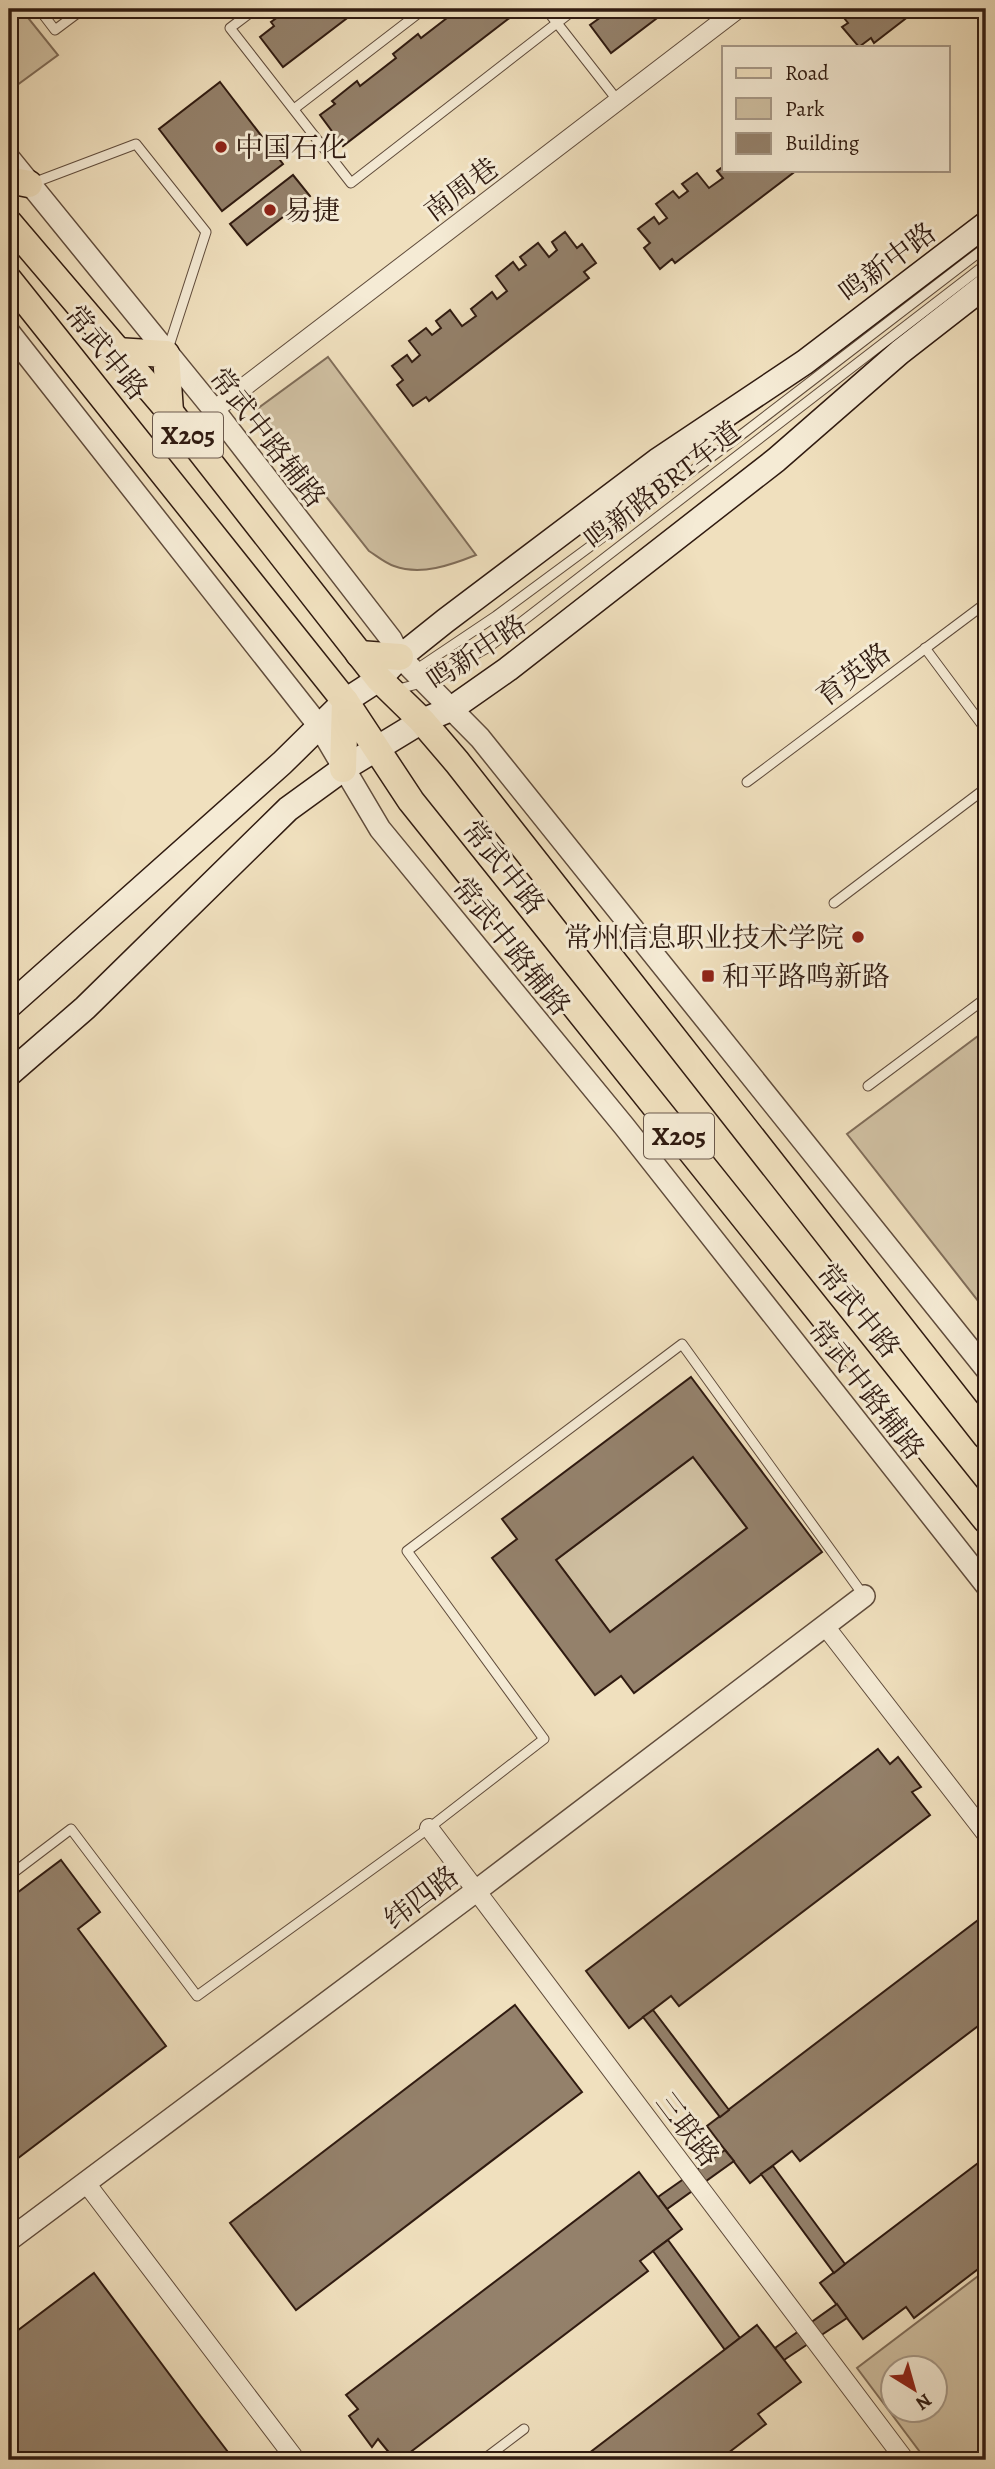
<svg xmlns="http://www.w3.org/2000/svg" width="995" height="2469" viewBox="0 0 995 2469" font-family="Alegreya,'Noto Serif SC',serif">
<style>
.green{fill:#cfbfa1;stroke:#806d59;stroke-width:2;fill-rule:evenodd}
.building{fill:#94816b;stroke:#301b11;stroke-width:2;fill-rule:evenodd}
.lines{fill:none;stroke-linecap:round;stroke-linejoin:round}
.service-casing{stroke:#604c3c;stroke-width:11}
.minor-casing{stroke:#604c3c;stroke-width:20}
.tertiary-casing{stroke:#604c3c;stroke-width:24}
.secondary-casing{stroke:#301b11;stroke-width:27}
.primary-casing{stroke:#301b11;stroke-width:29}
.service{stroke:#f5ebd5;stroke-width:9}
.minor{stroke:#f5ebd5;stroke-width:18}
.tertiary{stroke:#f5ebd5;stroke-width:21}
.secondary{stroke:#f5ebd5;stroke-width:24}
.primary{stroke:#f0e0be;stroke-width:26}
.poi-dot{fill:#8f2418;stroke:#f5ebd5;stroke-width:2.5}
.labels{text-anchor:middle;stroke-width:6;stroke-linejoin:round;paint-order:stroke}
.shield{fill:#f5ebd5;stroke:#6b594c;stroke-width:2}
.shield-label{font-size:26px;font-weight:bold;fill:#301b11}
.poi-label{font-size:28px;fill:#301b11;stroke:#f5ebd5;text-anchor:start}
.street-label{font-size:28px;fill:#301b11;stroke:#f5ebd5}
</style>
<rect width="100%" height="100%" fill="#f0e0be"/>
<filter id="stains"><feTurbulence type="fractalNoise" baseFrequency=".00286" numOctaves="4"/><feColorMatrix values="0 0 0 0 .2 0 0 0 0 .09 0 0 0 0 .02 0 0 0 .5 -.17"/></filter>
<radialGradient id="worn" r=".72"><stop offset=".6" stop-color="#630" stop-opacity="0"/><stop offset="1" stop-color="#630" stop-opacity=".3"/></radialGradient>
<g class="green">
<path d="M 9,9 L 21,9 L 58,55 L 9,91 Z"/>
<path d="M 328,357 L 476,555 C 451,565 421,576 394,566 C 385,563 377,556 369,551 L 257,409 Z"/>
<path d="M 986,1030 L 986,1311 L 847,1134 Z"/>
<path d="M 693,1457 L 747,1528 L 610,1632 L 556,1560 Z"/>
<path d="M 986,2270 L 986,2460 L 926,2460 L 857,2368 ZM 894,2368 L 936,2368 L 936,2410 L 894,2410 Z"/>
</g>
<g class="building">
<path d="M 289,9 L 359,9 L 283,67 L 260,37 L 274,26 L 271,22 Z"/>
<path d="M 455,9 L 512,9 L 516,13 L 343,146 L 320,115 L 335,104 L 332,101 L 357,81 L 360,86 L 396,58 L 393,54 L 418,34 L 421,38 L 456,11 Z"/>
<path d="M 605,9 L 669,9 L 611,53 L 590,25 L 608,12 Z"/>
<path d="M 837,9 L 918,9 L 874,43 L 871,38 L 859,47 L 842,27 L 848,23 Z"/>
<path d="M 220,82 L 283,164 L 222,211 L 159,129 Z"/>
<path d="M 724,166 L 724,170 L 797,170 L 675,263 L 672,259 L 660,269 L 644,248 L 650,243 L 638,229 L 654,217 L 659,224 L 667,218 L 656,204 L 673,191 L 679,198 L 688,191 L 682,184 L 697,173 L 709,188 L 723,178 L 717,171 Z"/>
<path d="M 293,175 L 310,196 L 247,245 L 230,224 Z"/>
<path d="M 565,232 L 577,248 L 582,244 L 596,263 L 584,272 L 589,278 L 429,401 L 426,397 L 413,406 L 397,385 L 403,380 L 392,366 L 407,355 L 412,362 L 420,355 L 409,341 L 426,328 L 432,335 L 441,328 L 436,321 L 450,310 L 462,326 L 476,316 L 471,309 L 492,292 L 497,299 L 507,291 L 496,276 L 513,262 L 519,270 L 526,265 L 520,257 L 538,243 L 549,257 L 557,250 L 552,242 Z"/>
<path d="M 691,1377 L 822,1552 L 634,1693 L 621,1676 L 595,1695 L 492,1558 L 517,1539 L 502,1519 ZM 693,1457 L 747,1528 L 610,1632 L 556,1560 Z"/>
<path d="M 878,1749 L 890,1764 L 898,1757 L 921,1787 L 912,1792 L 930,1815 L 679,2006 L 671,1996 L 629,2028 L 586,1971 Z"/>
<path d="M 61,1860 L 100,1912 L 78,1929 L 166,2046 L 9,2165 L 9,1899 Z"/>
<path d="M 986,1914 L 986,2020 L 800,2161 L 792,2151 L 750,2183 L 707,2126 Z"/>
<path d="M 515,2005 L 582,2092 L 296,2310 L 230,2223 Z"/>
<path d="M 653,2010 L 729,2110 L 720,2117 L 643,2017 Z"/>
<path d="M 725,2150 L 734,2161 L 667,2209 L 658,2197 Z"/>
<path d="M 986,2157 L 986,2263 L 914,2318 L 906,2307 L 863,2339 L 820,2283 Z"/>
<path d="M 773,2166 L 845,2264 L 834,2273 L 761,2174 Z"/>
<path d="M 639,2172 L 682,2229 L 640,2261 L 648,2271 L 400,2460 L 395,2460 L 378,2439 L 372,2447 L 349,2416 L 358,2409 L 346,2395 Z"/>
<path d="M 668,2240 L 740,2338 L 725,2350 L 653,2251 Z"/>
<path d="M 94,2273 L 196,2410 L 234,2460 L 9,2460 L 9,2337 Z"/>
<path d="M 837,2304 L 847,2318 L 784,2360 L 775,2348 Z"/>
<path d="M 757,2325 L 801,2382 L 758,2414 L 766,2424 L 719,2460 L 580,2460 Z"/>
</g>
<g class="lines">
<defs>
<g id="service">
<path d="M 39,9 L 55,30 L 83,9"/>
<path d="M 255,9 L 230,28 L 351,183 L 575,9"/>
<path d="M 546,9 L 618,101"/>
<path d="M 294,109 L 424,9"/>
<path d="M 33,183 L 136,144 L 206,232 L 168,349"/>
<path d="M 925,648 L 986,730"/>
<path d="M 414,671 L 496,616 L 745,432 L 986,247"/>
<path d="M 395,690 L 425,682 L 489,647 L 986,264"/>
<path d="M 747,782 L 986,603"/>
<path d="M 834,903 L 986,788"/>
<path d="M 868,1086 L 986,998"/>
<path d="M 9,1876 L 71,1829 L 197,1996 L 429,1828 L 544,1739 L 407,1551 L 682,1344 L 864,1596"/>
<path d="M 483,2460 L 524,2429"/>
</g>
<g id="minor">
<path d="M 214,410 L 738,9"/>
<path d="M 825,1626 L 986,1834"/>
<path d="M 429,1828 L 905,2460"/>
<path d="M 86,2183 L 296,2460"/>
</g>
<g id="tertiary">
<path d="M 9,158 L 214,410 L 391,639 L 400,657 L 480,738 L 986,1369"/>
<path d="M 9,332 L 319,726 L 380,829 L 624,1126 L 986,1585"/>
<path d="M 9,2240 L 476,1891 L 864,1596"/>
</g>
<g id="secondary">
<path d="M 9,1006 L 282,763 L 345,701 L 379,679 L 400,657 L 445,621 L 657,461 L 805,362 L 986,224"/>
<path d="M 9,1074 L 85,1008 L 288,809 L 343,769 L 422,721 L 451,709 L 508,669 L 776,460 L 900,352 L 986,285"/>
</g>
<g id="primary">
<path d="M 9,180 L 29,184"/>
<path d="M 9,223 L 170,412 L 379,679 L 422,721 L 457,762 L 986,1436"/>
<path d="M 9,280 L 345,701 L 411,801 L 986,1520"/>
<path d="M 116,351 L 166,354 L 170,412"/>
<path d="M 359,654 L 400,657"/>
<path d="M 343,769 L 345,701"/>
</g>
</defs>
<use href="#service" class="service-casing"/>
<use href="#minor" class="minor-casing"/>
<use href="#tertiary" class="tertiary-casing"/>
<use href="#secondary" class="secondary-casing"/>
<use href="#primary" class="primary-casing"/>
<use href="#service" class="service"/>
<use href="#minor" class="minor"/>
<use href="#tertiary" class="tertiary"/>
<use href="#secondary" class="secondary"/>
<use href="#primary" class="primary"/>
</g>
<g class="poi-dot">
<circle cx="221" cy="147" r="7"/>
<circle cx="270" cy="210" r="7"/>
<circle cx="858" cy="937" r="7"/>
<rect x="701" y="969" width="14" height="14" rx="3.5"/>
</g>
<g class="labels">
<g class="shield">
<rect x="153" y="412.5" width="70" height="45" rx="5"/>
<rect x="644" y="1113.5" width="70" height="45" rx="5"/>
</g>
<g class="shield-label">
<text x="188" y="444">X205</text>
<text x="679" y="1145">X205</text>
</g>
<g class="poi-label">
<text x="235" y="157">中国石化</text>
<text x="284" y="220">易捷</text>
<text x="844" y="947" text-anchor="end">常州信息职业技术学院</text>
<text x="722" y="986">和平路鸣新路</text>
</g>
<g class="street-label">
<text transform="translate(461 189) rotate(-37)" y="10">南周巷</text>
<text transform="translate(887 262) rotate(-37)" y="10">鸣新中路</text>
<text transform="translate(107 352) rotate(51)" y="10">常武中路</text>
<text transform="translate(268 437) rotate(52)" y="10">常武中路辅路</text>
<text transform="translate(662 485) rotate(-38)" y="10">鸣新路BRT车道</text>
<text transform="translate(476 652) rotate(-34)" y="10">鸣新中路</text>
<text transform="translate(853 674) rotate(-37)" y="10">育英路</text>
<text transform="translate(504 867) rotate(51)" y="10">常武中路</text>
<text transform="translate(512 946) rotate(51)" y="10">常武中路辅路</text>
<text transform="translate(859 1310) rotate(51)" y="10">常武中路</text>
<text transform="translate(867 1389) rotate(52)" y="10">常武中路辅路</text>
<text transform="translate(421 1897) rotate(-37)" y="10">纬四路</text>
<text transform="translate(688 2129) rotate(53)" y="10">三联路</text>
</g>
</g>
<rect width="995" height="2469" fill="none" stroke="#f0e0be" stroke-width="35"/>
<rect x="10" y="10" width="974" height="2448" fill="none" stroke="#301b11" stroke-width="3.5"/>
<rect x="18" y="18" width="960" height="2434" fill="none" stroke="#301b11" stroke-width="2"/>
<rect x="722" y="46" width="228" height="126" fill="#f5ebd5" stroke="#a69887" stroke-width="2"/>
<rect x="736" y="68" width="35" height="10" fill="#f0e0be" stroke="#a69887" stroke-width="2"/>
<text x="785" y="80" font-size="21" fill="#301b11">Road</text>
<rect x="736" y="98" width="35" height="21" fill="#cfbfa1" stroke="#a69887" stroke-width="2"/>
<text x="785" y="116" font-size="21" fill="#301b11">Park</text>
<rect x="736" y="133" width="35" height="21" fill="#94816b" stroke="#a69887" stroke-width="2"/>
<text x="785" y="150" font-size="21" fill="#301b11">Building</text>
<g transform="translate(914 2389) rotate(143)"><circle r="33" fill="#f5ebd5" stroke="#a69887" stroke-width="2"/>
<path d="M0-5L12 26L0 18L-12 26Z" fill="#8f2418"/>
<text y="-10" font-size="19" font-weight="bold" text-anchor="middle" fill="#301b11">N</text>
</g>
<rect width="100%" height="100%" filter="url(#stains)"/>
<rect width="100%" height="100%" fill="url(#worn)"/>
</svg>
